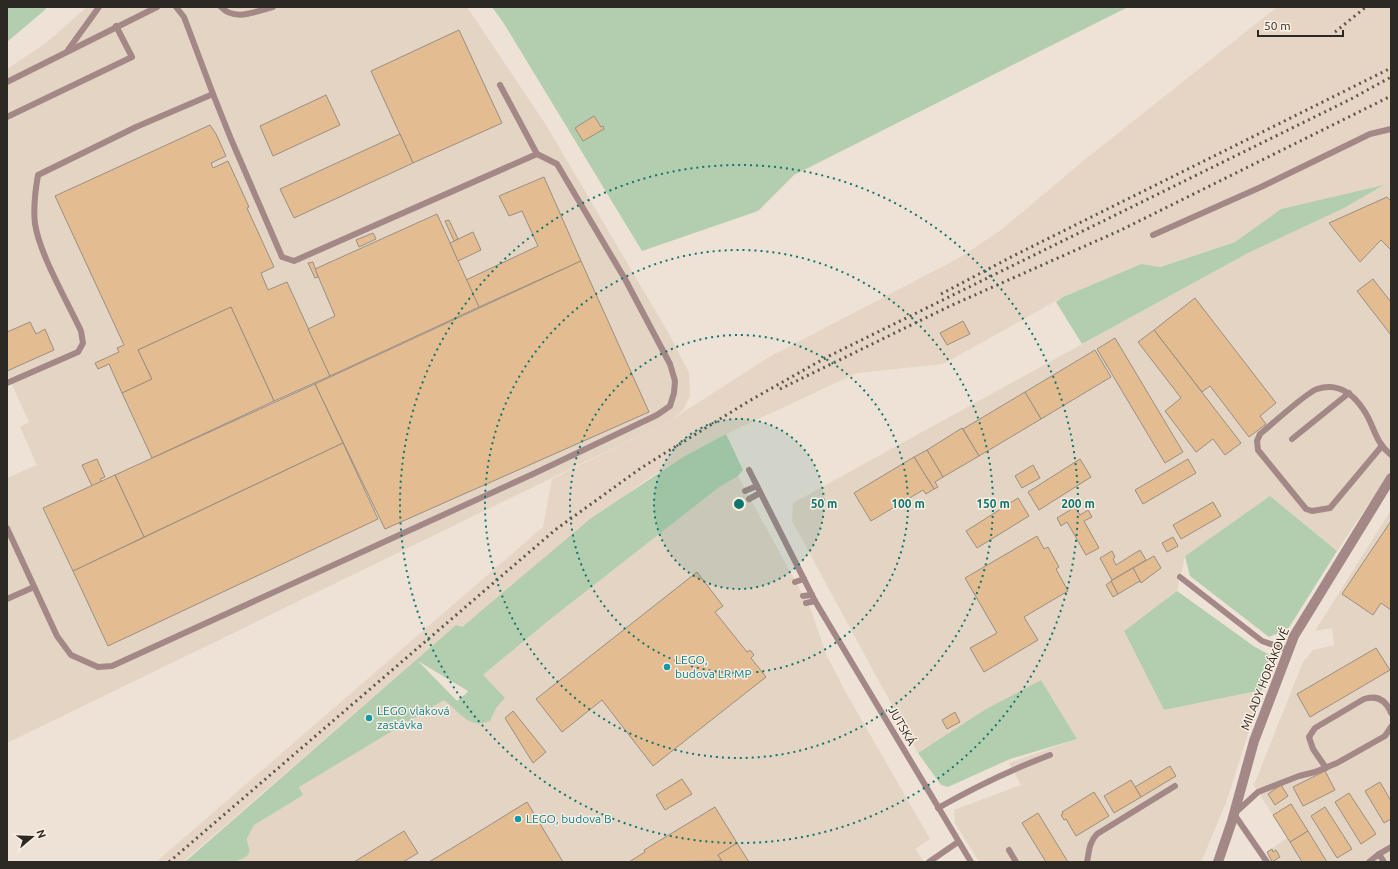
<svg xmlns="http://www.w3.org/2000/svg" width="1398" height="869" viewBox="0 0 1398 869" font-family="Ubuntu,sans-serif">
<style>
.built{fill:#e6d5c4}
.industrial{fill:#e3d4c3}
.green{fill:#b2ceae;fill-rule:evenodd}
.building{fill:#e4bc91;stroke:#998f84}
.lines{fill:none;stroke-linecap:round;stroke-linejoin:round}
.service{stroke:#a48887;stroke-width:6}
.tertiary{stroke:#a48887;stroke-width:10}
.rail{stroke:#5e5851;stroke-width:3;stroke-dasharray:2 4;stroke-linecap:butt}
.ring{fill:none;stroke:#0f766e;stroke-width:2;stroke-dasharray:2 4}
.culture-dot{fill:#0f9aa8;stroke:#fbefe3;stroke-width:1.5}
.labels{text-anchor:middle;stroke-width:3;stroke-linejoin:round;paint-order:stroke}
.culture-label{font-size:12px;fill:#0d838f;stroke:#fbefe3;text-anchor:start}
.street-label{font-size:12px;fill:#2c2823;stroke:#fbefe3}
.centre{fill:#0f766e;stroke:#fbefe3;stroke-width:2}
.ring-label{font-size:12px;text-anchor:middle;font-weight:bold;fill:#0f766e;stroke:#fbefe3;stroke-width:3;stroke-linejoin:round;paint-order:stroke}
</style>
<rect width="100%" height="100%" fill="#eee2d6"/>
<path class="built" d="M 1277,7 L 1391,7 L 1391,184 L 1281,209 L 1235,242 L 1159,267 L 1141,264 L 1063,297 L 943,364 L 857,373 L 726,434 L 683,457 L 643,482 L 461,627 L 456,625 L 183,862 L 156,862 L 543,527 L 552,479 L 671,420 L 771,356 L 959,258 L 1001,230 L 1083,161 Z"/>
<g class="industrial">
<path d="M 87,7 L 467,7 L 546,125 L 669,334 L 689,373 L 690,396 L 683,410 L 671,420 L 7,743 L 7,478 L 37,465 L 20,427 L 29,422 L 7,374 L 7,69 L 46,43 Z"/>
<path d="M 1391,184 L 1391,470 L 1337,551 L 1270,496 L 1185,556 L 1177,591 L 1124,631 L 1164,710 L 1262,690 L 1226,803 L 1201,862 L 979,862 L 955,823 L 954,810 L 1021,785 L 1009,763 L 1077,739 L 1041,680 L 986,709 L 918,753 L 792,521 L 793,503 L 1248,253 L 1344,208 L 1384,185 Z"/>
<path d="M 738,476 L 811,610 L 826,654 L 845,691 L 930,839 L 915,849 L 924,862 L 185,862 L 416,660 L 458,702 L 483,675 L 548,621 L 718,488 Z"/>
<path d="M 1391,510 L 1391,862 L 1273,862 L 1267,852 L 1287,838 L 1254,785 L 1303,662 L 1313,650 L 1334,645 L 1332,628 L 1315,631 Z"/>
</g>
<g class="green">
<path d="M 7,7 L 45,7 L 46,9 L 7,42 Z"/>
<path d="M 492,7 L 1128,7 L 794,175 L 758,211 L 642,251 L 503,22 Z"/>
<path d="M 1384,185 L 1344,208 L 1248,253 L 1082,344 L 1056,302 L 1063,297 L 1141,264 L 1160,267 L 1235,242 L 1281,209 Z"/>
<path d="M 726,434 L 743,470 L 738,476 L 718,488 L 548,621 L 483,675 L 505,698 L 496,708 L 490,721 C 469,730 460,712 444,700 L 299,787 L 303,795 L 254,825 L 247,838 C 246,842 251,849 249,853 C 242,867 198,862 185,862 L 456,625 L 462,627 L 590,519 L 683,457 ZM 418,661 L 468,691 L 468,692 L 457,701 Z"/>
<path d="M 1270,496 L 1337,551 L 1288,629 L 1269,637 L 1190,576 L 1185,556 Z"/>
<path d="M 1177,591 L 1255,647 L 1270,655 L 1262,690 L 1164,710 L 1124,631 Z"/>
<path d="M 1041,680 L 1077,739 L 1010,759 L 948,787 L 941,785 L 918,753 L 986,709 Z"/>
</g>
<g class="building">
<path d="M 459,30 L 502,123 L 413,163 L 371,71 Z"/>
<path d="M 326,95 L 340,125 L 273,156 L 260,126 Z"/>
<path d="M 594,116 L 601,127 L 603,126 L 604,129 L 583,141 L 575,128 Z"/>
<path d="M 210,125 L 216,134 L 226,156 L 211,163 L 213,168 L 228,161 L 249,207 L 247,208 L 274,267 L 261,273 L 268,290 L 287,282 L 330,376 L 274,401 L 231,307 L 138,350 L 152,379 L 122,393 L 109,364 L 98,369 L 95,363 L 119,352 L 117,348 L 124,345 L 55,196 Z"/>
<path d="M 400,134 L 413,163 L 294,218 L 280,189 Z"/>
<path d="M 544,177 L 581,261 L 479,307 L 466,280 L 538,246 L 522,211 L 509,216 L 499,196 Z"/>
<path d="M 1387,197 L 1391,201 L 1391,250 L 1381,240 L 1360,262 L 1329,223 Z"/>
<path d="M 437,214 L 479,307 L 330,376 L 308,329 L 335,316 L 315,269 Z"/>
<path d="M 449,220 L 458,239 L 454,241 L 445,221 Z"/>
<path d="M 473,232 L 481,250 L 458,261 L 450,243 Z"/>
<path d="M 373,233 L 376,239 L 359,247 L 356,240 Z"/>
<path d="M 581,261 L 649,412 L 385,529 L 315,384 Z"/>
<path d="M 313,262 L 318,277 L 315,278 L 308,263 Z"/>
<path d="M 1373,279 L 1391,302 L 1391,335 L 1357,291 Z"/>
<path d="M 1195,298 L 1276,403 L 1260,416 L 1266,424 L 1249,437 L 1210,386 L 1202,392 L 1154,330 Z"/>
<path d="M 231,307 L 274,401 L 152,458 L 122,393 L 152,379 L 138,350 Z"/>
<path d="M 963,321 L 970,334 L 947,345 L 940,333 Z"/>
<path d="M 30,322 L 36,334 L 45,329 L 54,350 L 7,371 L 7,332 Z"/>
<path d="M 1154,330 L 1241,443 L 1225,455 L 1213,439 L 1196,452 L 1165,411 L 1181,398 L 1138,342 Z"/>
<path d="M 1115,338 L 1183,452 L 1165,463 L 1097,349 Z"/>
<path d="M 1095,350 L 1111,377 L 1041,419 L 1025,392 Z"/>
<path d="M 315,384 L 343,443 L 144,537 L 115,475 Z"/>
<path d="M 1025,392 L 1041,419 L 979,456 L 963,429 Z"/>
<path d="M 962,428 L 979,456 L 943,477 L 927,450 Z"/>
<path d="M 343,443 L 378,519 L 108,646 L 73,571 Z"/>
<path d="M 927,450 L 943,477 L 935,482 L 938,487 L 934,489 L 914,457 Z"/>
<path d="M 914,457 L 934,489 L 926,494 L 923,490 L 871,521 L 854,493 Z"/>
<path d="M 97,459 L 105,477 L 100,479 L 102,482 L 92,486 L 82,465 Z"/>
<path d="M 1080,459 L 1091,477 L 1039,510 L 1028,492 Z"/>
<path d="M 1188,459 L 1196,473 L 1143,504 L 1135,490 Z"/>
<path d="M 1033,465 L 1040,478 L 1022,488 L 1015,476 Z"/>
<path d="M 115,475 L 144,537 L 73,571 L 43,508 Z"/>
<path d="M 1018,498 L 1029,516 L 977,548 L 966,531 Z"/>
<path d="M 1213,502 L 1221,516 L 1181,539 L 1173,525 Z"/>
<path d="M 1075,507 L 1080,515 L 1088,510 L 1092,517 L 1084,521 L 1099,548 L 1086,555 L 1067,522 L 1061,526 L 1057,518 Z"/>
<path d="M 1391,521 L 1391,610 L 1381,603 L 1373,615 L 1342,594 Z"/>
<path d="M 1037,536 L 1044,549 L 1048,547 L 1059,567 L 1056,569 L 1068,591 L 1024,617 L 1038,640 L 984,672 L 970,648 L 997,633 L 965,578 Z"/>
<path d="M 1173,537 L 1178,546 L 1167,552 L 1162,543 Z"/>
<path d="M 1140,550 L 1146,560 L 1112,580 L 1100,558 L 1112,551 L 1115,557 L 1113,559 L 1116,565 Z"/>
<path d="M 1154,556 L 1161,568 L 1141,583 L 1133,568 Z"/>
<path d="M 1133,568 L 1140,581 L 1118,594 L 1111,581 Z"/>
<path d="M 697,572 L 723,606 L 715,612 L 747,652 L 750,650 L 754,655 L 751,658 L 766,677 L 653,766 L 602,700 L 562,732 L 536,699 Z"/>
<path d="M 1111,581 L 1118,594 L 1113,597 L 1106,585 Z"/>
<path d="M 1376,648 L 1390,670 L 1310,717 L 1297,694 Z"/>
<path d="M 513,711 L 546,752 L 533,763 L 505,718 Z"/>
<path d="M 955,712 L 960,722 L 947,729 L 942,720 Z"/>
<path d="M 1170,766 L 1176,776 L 1141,797 L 1135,787 Z"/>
<path d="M 1325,771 L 1335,790 L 1303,806 L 1293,787 Z"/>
<path d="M 682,779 L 692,794 L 665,810 L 656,795 Z"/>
<path d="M 1131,780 L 1141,797 L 1114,813 L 1104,796 Z"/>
<path d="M 1380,782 L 1391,801 L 1391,819 L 1384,823 L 1365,791 Z"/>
<path d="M 1281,785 L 1288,796 L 1275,805 L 1268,794 Z"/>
<path d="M 1094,792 L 1109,816 L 1076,836 L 1066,819 L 1064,820 L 1061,815 L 1063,814 L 1062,812 Z"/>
<path d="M 1349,793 L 1376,834 L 1361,844 L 1335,802 Z"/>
<path d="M 527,802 L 563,862 L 429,862 L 472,836 Z"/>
<path d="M 1291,804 L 1308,831 L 1290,842 L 1273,815 Z"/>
<path d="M 715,807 L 737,843 L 718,855 L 722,861 L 629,862 L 645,852 L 644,850 Z"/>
<path d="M 1325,807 L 1352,849 L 1337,858 L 1311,816 Z"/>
<path d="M 1038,813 L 1068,862 L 1046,862 L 1022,823 Z"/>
<path d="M 404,831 L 418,853 L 403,862 L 354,862 Z"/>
<path d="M 1308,831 L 1327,862 L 1302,862 L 1290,842 Z"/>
<path d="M 737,843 L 749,862 L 720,862 L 722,861 L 718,855 Z"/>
<path d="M 1272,849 L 1273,852 L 1276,850 L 1280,857 L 1272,862 L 1267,852 Z"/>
</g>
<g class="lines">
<g class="service">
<path d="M 176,7 L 184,17 L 213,94"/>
<path d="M 221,7 C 235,22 256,11 273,7"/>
<path d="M 68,50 L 99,7"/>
<path d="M 7,82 L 157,7"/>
<path d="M 7,117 L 132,57 L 116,26"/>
<path d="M 1153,235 L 1261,187 L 1370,134 L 1391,129"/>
<path d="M 7,383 L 78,352 L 83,343 L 81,331 C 67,301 40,255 35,224 C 33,207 35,192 38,175 L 136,127 L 213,94 L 231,139 L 282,257 L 294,261 L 537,154 L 500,85"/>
<path d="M 1292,439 L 1349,393"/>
<path d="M 1381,447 L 1330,508 L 1312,511 L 1306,509 L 1258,450 L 1257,441 L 1260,434 C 1270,426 1307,392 1317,389 C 1338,382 1354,394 1365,412 C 1375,428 1375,442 1391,455"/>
<path d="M 749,470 L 815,601 L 971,862"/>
<path d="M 745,491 L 757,486"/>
<path d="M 749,499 L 760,493"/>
<path d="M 7,528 L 57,636 L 71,655 L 98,667 L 112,666 L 533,474 L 657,415 L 670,406 L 674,393 L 675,381 L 670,364 L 625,279 L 557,164 L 537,154"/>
<path d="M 1180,577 L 1262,641 L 1288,650"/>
<path d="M 795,582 L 804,579"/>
<path d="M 803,596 L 812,595"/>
<path d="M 7,599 L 34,587"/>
<path d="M 806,603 L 815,601"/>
<path d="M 1326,768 L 1313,749 L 1309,737 L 1315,728 L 1364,699 C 1377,695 1386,700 1391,713"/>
<path d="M 938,808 C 975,787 1010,770 1050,755"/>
<path d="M 1009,850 L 1016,862"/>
<path d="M 1379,854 L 1391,847"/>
<path d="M 929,862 L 958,842"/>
<path d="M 1087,862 C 1089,852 1089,842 1097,834 L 1175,786"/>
<path d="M 1267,862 L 1234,814 L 1258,792 L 1299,776 L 1315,772 L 1337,763 L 1385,736 L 1391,727"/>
<path d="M 1369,862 L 1379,854 L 1384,862"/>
</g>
<path class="tertiary" d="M 1218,862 L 1232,821 L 1254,741 L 1294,636 L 1391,478"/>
<g class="rail">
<path d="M 1335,32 L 1366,7"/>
<path d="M 941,294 L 1015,255 L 1391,68"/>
<path d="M 780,389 L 950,306 L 1121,230 L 1391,96"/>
<path d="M 169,862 L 555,530 L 641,468 L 749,401 L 827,357 L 1351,99 L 1391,77"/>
</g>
</g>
<circle cx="739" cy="504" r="85" fill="#0f766e" fill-opacity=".12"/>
<g class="ring">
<circle cx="739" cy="504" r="85"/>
<circle cx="739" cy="504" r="169"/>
<circle cx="739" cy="504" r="254"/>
<circle cx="739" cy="504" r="339"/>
</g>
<g class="culture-dot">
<circle cx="667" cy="667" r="4"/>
<circle cx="369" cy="718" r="4"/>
<circle cx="518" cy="819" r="4"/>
</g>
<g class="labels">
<g class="culture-label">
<text x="675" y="664">LEGO,<tspan x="675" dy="14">budova LR MP</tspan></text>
<text x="377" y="715">LEGO vlaková<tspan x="377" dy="14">zastávka</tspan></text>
<text x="526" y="823">LEGO, budova B</text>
</g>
<g class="street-label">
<text transform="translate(1265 679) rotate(-68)" y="4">MILADY HORÁKOVÉ</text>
<text transform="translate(902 726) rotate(60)" y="4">JUTSKÁ</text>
</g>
</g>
<circle cx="739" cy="504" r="6" class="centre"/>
<g class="ring-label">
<text x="824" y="508">50 m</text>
<text x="908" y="508">100 m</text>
<text x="993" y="508">150 m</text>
<text x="1078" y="508">200 m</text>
</g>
<rect width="1398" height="869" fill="none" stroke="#2c2823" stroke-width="16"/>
<g transform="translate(32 837) rotate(71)" stroke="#fbefe3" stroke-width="3" paint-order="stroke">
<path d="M0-3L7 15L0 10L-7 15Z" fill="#2c2823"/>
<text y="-6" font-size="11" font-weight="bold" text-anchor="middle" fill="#2c2823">N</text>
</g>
<path d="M1258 30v6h85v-6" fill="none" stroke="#2c2823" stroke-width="2"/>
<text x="1264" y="30" font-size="12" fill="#2c2823" stroke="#fbefe3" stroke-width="3" paint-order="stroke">50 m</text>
</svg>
